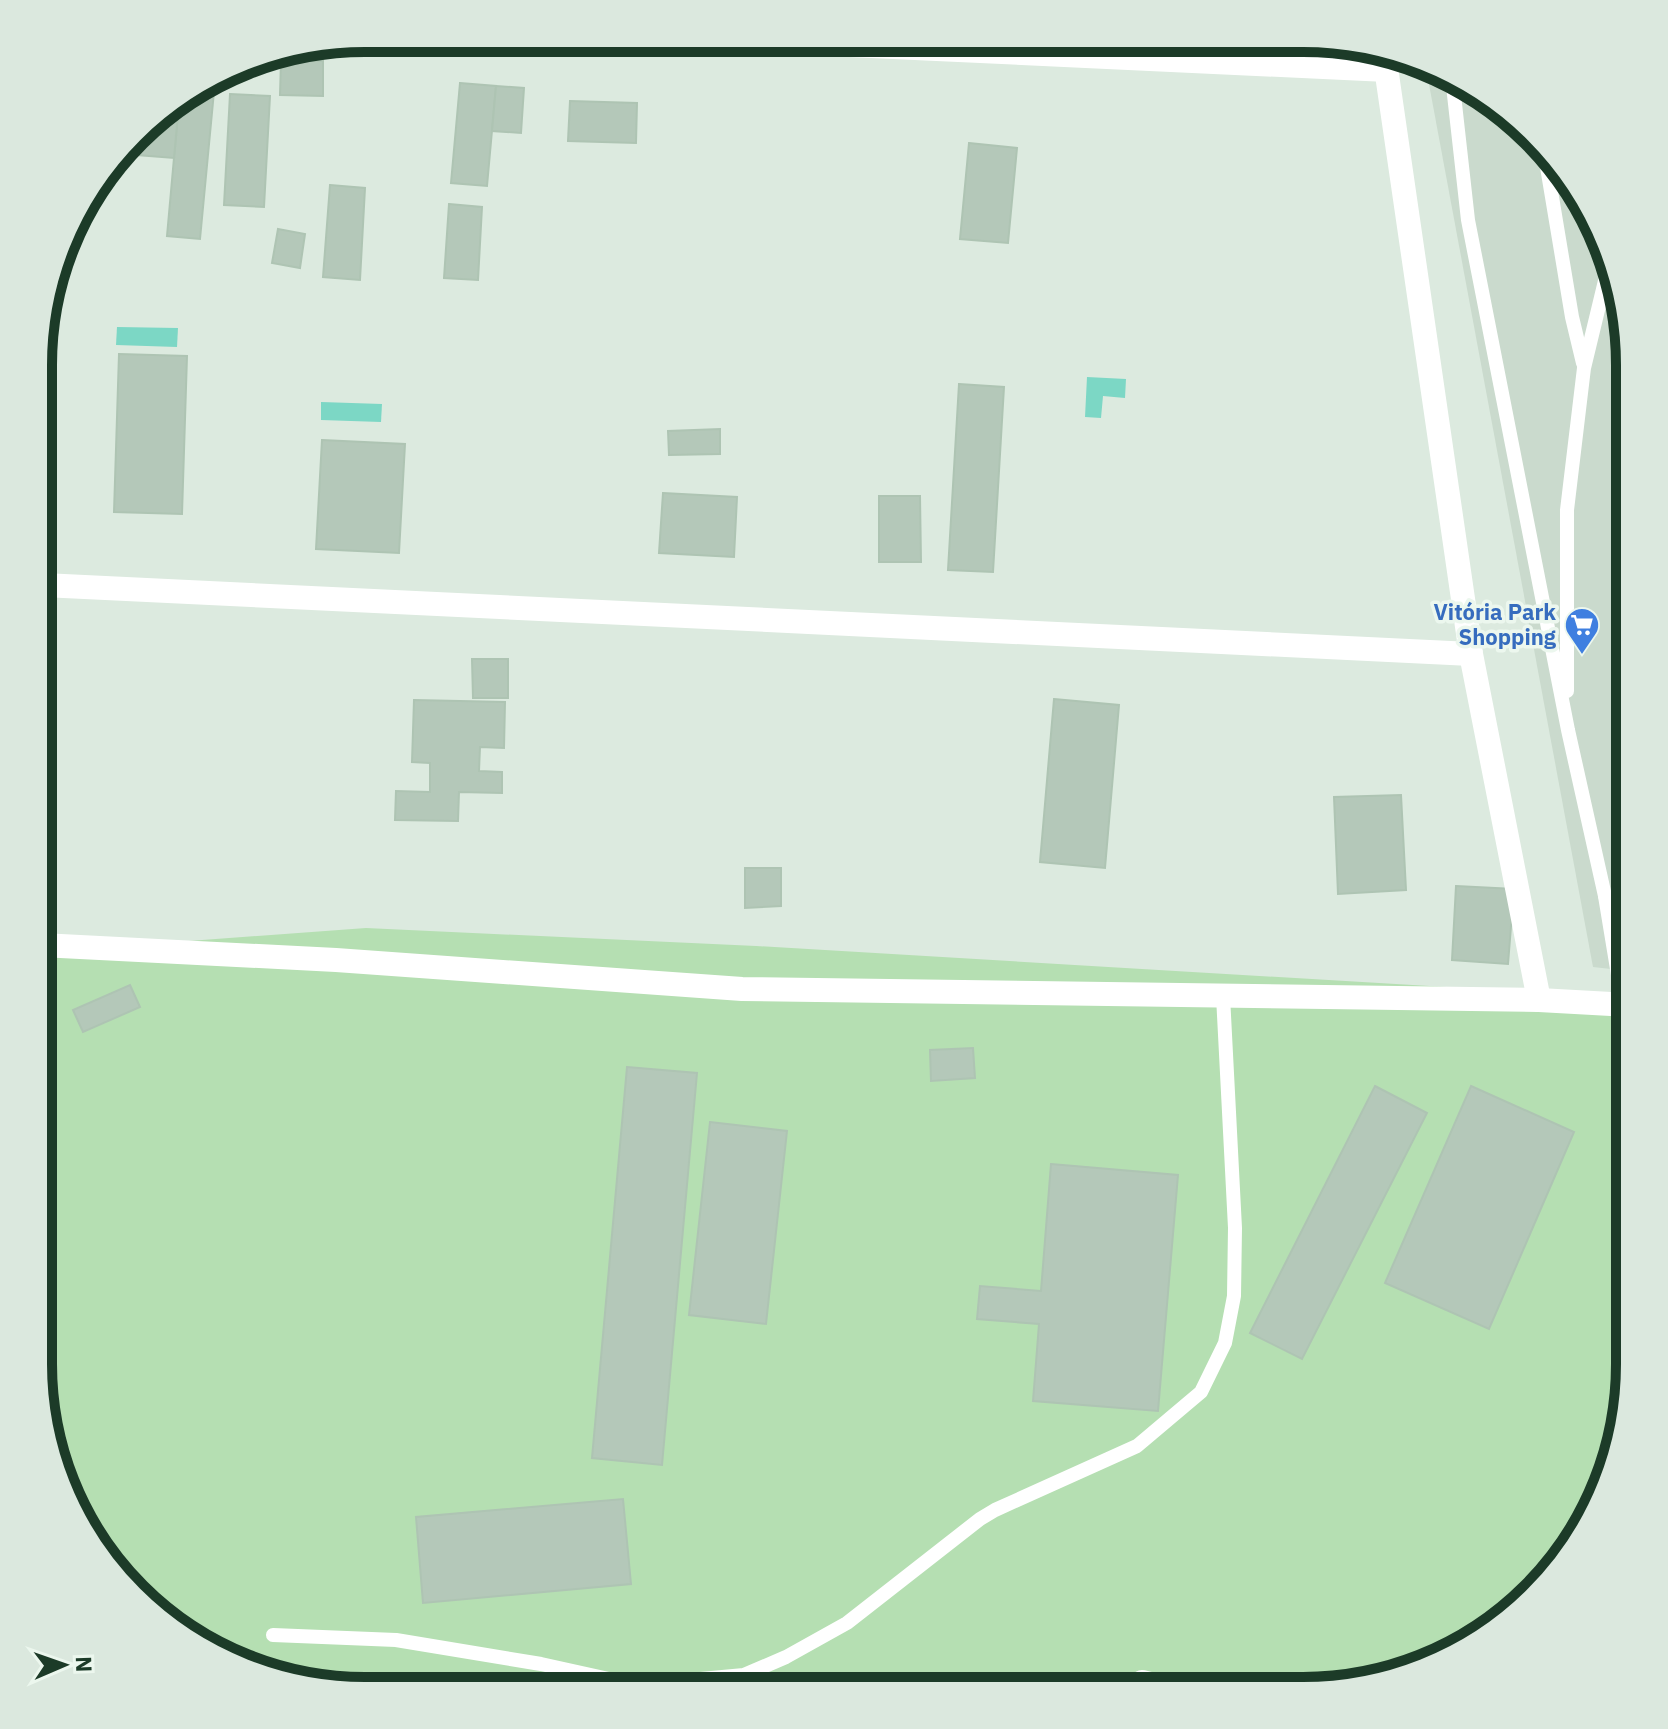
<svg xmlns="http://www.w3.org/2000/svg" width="1668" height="1729" viewBox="0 0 1668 1729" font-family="'IBM Plex Sans',sans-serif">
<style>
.built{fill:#cadacd}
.green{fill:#b5dfb2}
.water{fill:#7cd7c5}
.building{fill:#b4c8b9;stroke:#aec4b3;stroke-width:2}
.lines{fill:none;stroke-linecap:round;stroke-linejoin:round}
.lane{stroke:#fff;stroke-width:14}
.street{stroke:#fff;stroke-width:24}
.labels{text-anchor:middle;stroke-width:7;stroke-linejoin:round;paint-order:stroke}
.shop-label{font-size:22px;font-weight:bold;fill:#366cbe;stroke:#ecf7ee;text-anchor:end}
.rim{fill:none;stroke:#1c3b28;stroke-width:10}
</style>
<rect width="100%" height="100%" fill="#dceadf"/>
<path class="built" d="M 1426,68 L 1467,82 L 1575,183 L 1613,259 L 1629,344 L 1629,971 L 1593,967 Z"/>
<path class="green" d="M 366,928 L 756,946 L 1629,998 L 1629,1385 L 1586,1527 L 1485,1636 L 1409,1674 L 1324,1690 L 344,1690 L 202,1647 L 93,1546 L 55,1470 L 39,1385 L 41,952 Z"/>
<g class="water">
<path d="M 117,327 L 178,328 L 177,347 L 116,345 Z"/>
<path d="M 1087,377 L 1126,379 L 1125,398 L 1103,396 L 1101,418 L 1085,417 Z"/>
<path d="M 321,402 L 382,404 L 381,422 L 321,420 Z"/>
</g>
<g class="building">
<path d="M 324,45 L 323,61 L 281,60 L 281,52 Z"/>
<path d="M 281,60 L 323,61 L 323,96 L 280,95 Z"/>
<path d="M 215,81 L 200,239 L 167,236 L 179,102 Z"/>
<path d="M 460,83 L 496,86 L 487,186 L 451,183 Z"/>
<path d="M 496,86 L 524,88 L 521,133 L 492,131 Z"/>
<path d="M 230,94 L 270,96 L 264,207 L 224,205 Z"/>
<path d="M 570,101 L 637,103 L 636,143 L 568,141 Z"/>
<path d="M 179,102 L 174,158 L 137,155 L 139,132 L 150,119 Z"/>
<path d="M 969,143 L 1017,148 L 1008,243 L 960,239 Z"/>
<path d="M 330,185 L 365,188 L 360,280 L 323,277 Z"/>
<path d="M 449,204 L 482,207 L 478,280 L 444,278 Z"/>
<path d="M 278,229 L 305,234 L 300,268 L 272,263 Z"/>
<path d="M 119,354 L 187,356 L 182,514 L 114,512 Z"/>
<path d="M 959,384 L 1004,387 L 993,572 L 948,570 Z"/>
<path d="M 720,429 L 720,454 L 669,455 L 668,431 Z"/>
<path d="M 322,440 L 405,444 L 399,553 L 316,549 Z"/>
<path d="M 663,493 L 737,497 L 734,557 L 659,553 Z"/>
<path d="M 879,496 L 920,496 L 921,562 L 879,562 Z"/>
<path d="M 472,659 L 508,659 L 508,698 L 473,698 Z"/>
<path d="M 1054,699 L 1119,705 L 1105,868 L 1040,862 Z"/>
<path d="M 414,700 L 505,702 L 504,748 L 480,747 L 479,771 L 502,772 L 502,793 L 459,792 L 458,821 L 395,820 L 396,791 L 430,792 L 430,763 L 412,762 Z"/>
<path d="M 1401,795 L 1406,890 L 1338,894 L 1334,797 Z"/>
<path d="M 745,868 L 781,868 L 781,906 L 745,908 Z"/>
<path d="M 1456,886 L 1514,889 L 1508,964 L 1452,960 Z"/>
<path d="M 130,985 L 140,1007 L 83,1032 L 73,1010 Z"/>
<path d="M 973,1048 L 975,1078 L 931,1081 L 930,1050 Z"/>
<path d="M 627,1067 L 697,1073 L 662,1465 L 592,1458 Z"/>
<path d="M 1375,1086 L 1427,1113 L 1302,1359 L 1250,1333 Z"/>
<path d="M 1471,1086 L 1574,1132 L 1489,1329 L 1385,1283 Z"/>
<path d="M 710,1122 L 787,1131 L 766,1324 L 689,1315 Z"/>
<path d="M 1051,1164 L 1178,1175 L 1158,1411 L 1033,1401 L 1039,1324 L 977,1319 L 980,1286 L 1041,1291 Z"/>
<path d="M 623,1499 L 631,1584 L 423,1603 L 416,1517 Z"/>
</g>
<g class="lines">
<g class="lane">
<path d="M 1452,77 L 1468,220 L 1568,730 L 1605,896 L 1623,1005"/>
<path d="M 1545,155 L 1572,317 L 1583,363"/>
<path d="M 1567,691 L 1567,510 L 1584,368 L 1611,256"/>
<path d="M 1605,896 L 1629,914"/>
<path d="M 273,1635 L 396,1640 L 541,1664 L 636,1685 L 744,1675 L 786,1657 L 847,1623 L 980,1519 L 995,1510 L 1137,1446 L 1201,1392 L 1225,1343 L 1234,1296 L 1235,1228 L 1223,996"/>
</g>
<g class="street">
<path d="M 721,39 L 1387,70"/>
<path d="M 1384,54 L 1471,654 L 1539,1000"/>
<path d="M 43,585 L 1471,654"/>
<path d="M 41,945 L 336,960 L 742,989 L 1539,1000 L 1629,1005"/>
<path d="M 1142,1682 L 1174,1690"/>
</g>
</g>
<defs>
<symbol id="supermarket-pin" viewBox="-11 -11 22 30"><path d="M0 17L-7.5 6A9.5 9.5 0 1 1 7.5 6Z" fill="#3f7fe0" stroke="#ecf7ee"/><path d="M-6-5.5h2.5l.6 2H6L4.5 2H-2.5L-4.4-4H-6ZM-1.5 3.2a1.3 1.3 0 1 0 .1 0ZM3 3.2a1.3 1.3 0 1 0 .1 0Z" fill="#fff"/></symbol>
</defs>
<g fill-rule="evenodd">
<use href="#supermarket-pin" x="1562" y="605" width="40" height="54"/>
</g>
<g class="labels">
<g class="shop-label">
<text x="1556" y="620">Vitória Park<tspan x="1556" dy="25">Shopping</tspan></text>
</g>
</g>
<path d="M0 0H1668V1729H0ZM365 52H1303A313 313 0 0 1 1616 365V1364A313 313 0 0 1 1303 1677H365A313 313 0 0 1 52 1364V365A313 313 0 0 1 365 52Z" fill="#dbe8de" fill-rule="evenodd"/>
<path class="rim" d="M365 52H1303A313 313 0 0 1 1616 365V1364A313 313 0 0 1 1303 1677H365A313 313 0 0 1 52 1364V365A313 313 0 0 1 365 52Z"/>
<g transform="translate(64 1665) rotate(88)" stroke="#ecf7ee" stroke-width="6" paint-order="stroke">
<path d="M0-6L14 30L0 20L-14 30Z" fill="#1c3b28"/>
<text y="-12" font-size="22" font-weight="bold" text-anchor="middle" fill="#1c3b28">N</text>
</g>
</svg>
